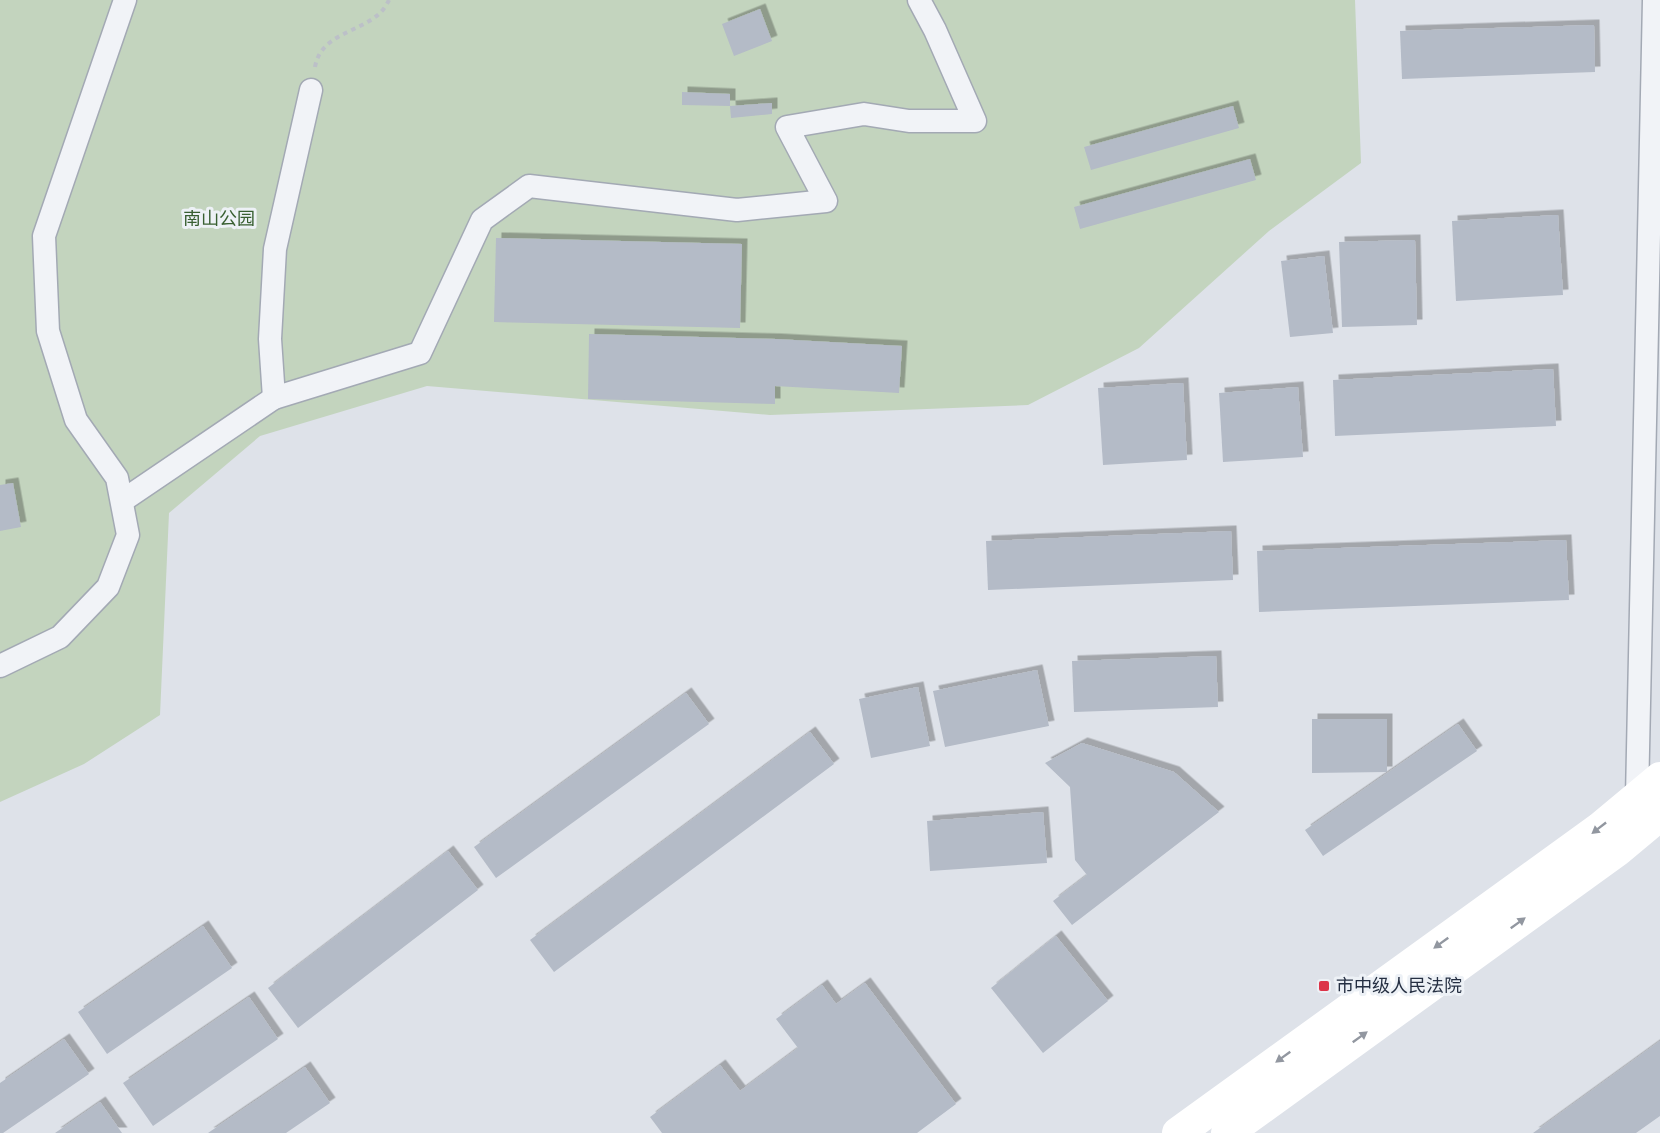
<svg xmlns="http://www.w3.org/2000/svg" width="1660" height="1133" viewBox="0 0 1660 1133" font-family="Roboto,'Noto Sans SC',sans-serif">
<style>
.green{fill:#c3d4be}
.building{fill:#b4bbc7;filter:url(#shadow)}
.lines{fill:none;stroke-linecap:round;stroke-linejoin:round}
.street-casing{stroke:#a3a9b4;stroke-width:25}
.path{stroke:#bcc0c8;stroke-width:4;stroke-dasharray:4.5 4.5;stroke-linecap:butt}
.street{stroke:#f1f3f7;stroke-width:22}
.secondary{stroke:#fff;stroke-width:32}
.oneway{fill:#9297a0}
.poi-dot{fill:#dc3449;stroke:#edf1f6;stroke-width:2}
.labels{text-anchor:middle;stroke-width:6;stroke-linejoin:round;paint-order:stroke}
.park-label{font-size:18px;fill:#385f31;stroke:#edf1f6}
.poi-label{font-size:18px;fill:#252f42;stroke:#edf1f6;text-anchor:start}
</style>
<defs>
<filter id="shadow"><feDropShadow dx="5.5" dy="-5.5" stdDeviation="0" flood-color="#0004"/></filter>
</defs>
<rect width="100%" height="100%" fill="#dee2e9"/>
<path class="green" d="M 0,0 L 1355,0 L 1361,163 L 1269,231 L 1139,348 L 1028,405 L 770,415 L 427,386 L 260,436 L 169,513 L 160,715 L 84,764 L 0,802 Z"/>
<g class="building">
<path d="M 760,9 L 772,41 L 734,56 L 722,24 Z"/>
<path d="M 1594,25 L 1595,72 L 1402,79 L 1400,31 Z"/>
<path d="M 682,92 L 730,94 L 730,106 L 772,103 L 772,114 L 731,118 L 730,106 L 682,105 Z"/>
<path d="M 1233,106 L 1239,128 L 1091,170 L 1084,147 Z"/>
<path d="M 1250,159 L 1256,180 L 1080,229 L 1074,207 Z"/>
<path d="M 1558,215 L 1563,295 L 1456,301 L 1452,221 Z"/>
<path d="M 496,238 L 742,244 L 740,328 L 494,322 Z"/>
<path d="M 1415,240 L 1417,325 L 1342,327 L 1339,242 Z"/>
<path d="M 1324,256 L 1333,333 L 1290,337 L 1281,261 Z"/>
<path d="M 589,334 L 776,339 L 902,346 L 899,393 L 775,386 L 775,404 L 588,399 Z"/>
<path d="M 1553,369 L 1556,426 L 1335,436 L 1333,380 Z"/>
<path d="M 1183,383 L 1187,460 L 1103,465 L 1098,388 Z"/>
<path d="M 1298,387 L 1303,457 L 1223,462 L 1219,393 Z"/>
<path d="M 13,483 L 21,527 L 0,531 L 0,485 Z"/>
<path d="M 1231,531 L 1233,580 L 988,590 L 986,541 Z"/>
<path d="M 1566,540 L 1569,600 L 1259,612 L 1257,551 Z"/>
<path d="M 1216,656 L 1218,707 L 1074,712 L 1072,661 Z"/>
<path d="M 1037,670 L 1049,726 L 945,747 L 933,691 Z"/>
<path d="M 918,687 L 930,746 L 871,758 L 859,699 Z"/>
<path d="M 686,693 L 709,724 L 496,878 L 474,847 Z"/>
<path d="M 1312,719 L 1387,719 L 1387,772 L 1312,773 Z"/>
<path d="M 1458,724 L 1477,751 L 1323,856 L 1305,830 Z"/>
<path d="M 810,732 L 834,764 L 554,972 L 530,940 Z"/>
<path d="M 1082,743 L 1174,772 L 1219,812 L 1072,925 L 1053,901 L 1087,875 L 1075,860 L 1070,787 L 1045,763 Z"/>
<path d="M 1043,812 L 1047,863 L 930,871 L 927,821 Z"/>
<path d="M 448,851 L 478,890 L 298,1028 L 268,988 Z"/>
<path d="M 203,926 L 232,968 L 107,1054 L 78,1012 Z"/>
<path d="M 1056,936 L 1108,1001 L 1043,1053 L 991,988 Z"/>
<path d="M 865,983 L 956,1104 L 917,1133 L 662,1133 L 650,1117 L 720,1065 L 740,1091 L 798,1048 L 776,1019 L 822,985 L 836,1004 Z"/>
<path d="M 249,997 L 278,1039 L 153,1126 L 123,1083 Z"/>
<path d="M 64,1039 L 89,1074 L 3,1133 L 0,1133 L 0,1083 Z"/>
<path d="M 1660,1041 L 1660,1116 L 1636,1133 L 1533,1133 Z"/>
<path d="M 305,1067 L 330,1103 L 286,1133 L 208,1133 Z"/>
<path d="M 100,1102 L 122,1133 L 55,1133 Z"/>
</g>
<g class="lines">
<defs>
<g id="street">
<path d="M 274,398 L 270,339 L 275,249 L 311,90"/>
<path d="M 122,501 L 274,398 L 420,353 L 482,220 L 529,186 L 737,210 L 826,201 L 787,127 L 864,114 L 909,121 L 975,121 L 935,30 L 919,0"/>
<path d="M 0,666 L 60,637 L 108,587 L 128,535 L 117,478 L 76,420 L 48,331 L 44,236 L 125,0"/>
<path d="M 1642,805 L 1637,797 L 1654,0"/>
</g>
</defs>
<use href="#street" class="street-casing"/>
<path class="path" d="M 315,67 C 321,33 360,33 381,12 C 384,9 387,4 389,0"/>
<use href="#street" class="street"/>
<g class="secondary">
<path d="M 1178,1133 L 1600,828 L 1660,778"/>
<path d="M 1227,1133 L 1618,850 L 1660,815"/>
</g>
</g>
<defs><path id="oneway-solid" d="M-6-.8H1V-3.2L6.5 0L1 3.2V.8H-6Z" transform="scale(1.5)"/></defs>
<g class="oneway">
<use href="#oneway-solid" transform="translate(1599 828) rotate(142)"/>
<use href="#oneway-solid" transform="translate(1518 923) rotate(-36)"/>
<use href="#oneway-solid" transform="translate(1441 943) rotate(144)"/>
<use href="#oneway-solid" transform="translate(1360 1037) rotate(-36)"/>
<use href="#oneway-solid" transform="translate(1283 1057) rotate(144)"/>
</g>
<rect class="poi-dot" x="1318" y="980" width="12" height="12" rx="3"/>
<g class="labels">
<g class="park-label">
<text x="219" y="225">南山公园</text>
</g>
<g class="poi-label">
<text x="1336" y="992">市中级人民法院</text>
</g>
</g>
</svg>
